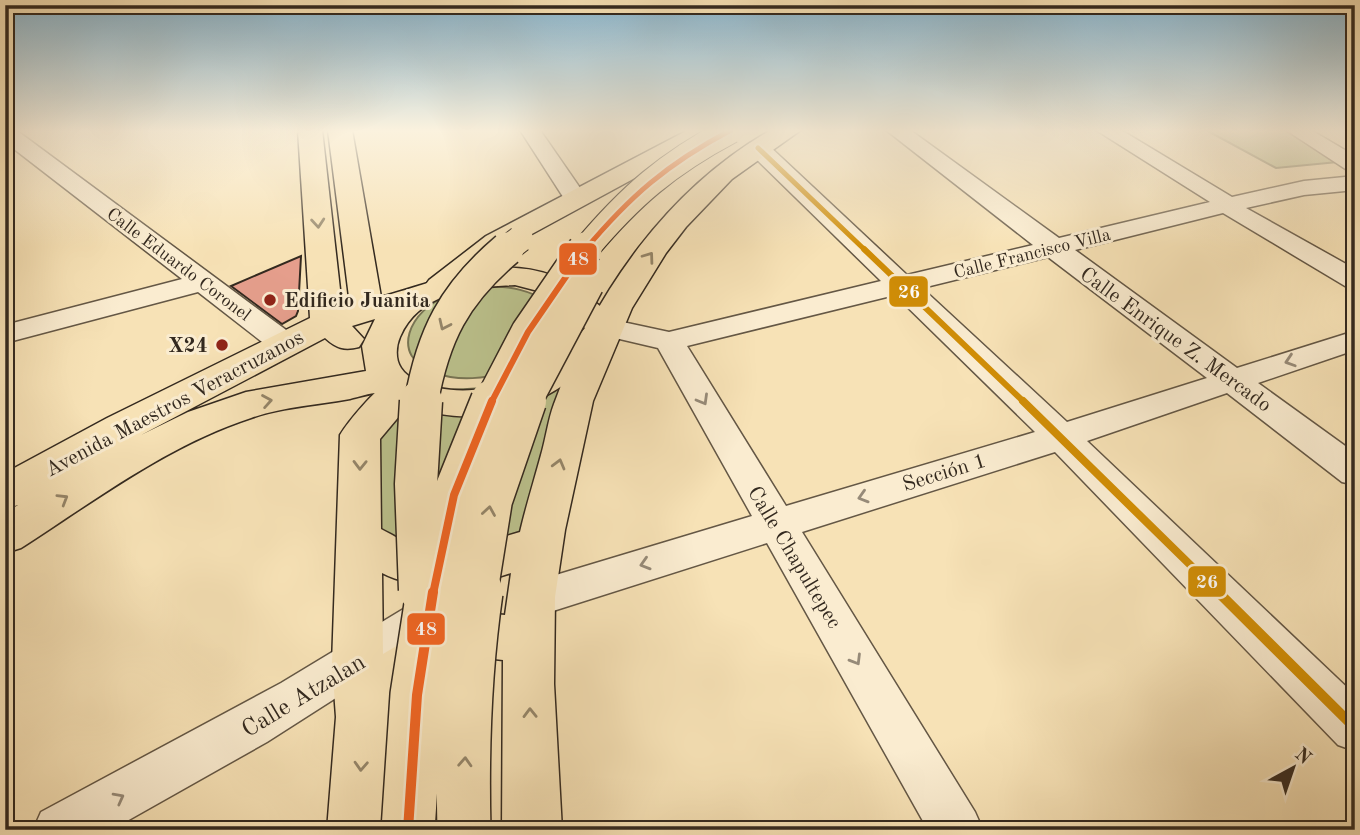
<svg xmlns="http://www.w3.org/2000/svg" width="1360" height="835" viewBox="0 0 1360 835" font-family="'Old Standard TT',serif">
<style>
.green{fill:#bcc38e;stroke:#787656;stroke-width:2}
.building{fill:#e59e8c;stroke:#33291f;stroke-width:2}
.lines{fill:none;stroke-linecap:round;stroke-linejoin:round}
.minor-casing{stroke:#645745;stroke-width:3}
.major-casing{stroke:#33291f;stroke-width:3}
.highway-casing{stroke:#33291f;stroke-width:3}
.minor{fill:#faecd0;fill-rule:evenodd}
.major{fill:#f7e2b6;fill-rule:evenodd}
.highway{fill:#f7e2b6;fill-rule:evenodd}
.highway-bridge-far3-casing{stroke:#33291f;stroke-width:28;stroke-linecap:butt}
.highway-bridge-far2-casing{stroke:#33291f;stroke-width:36;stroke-linecap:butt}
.highway-bridge-far1-casing{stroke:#33291f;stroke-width:45;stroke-linecap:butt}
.highway-bridge-casing{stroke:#33291f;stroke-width:56;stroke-linecap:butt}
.highway-bridge-far3{stroke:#f7e2b6;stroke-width:26}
.highway-bridge-far2{stroke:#f7e2b6;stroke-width:33}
.highway-bridge-far1{stroke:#f7e2b6;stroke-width:42}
.highway-bridge{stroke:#f7e2b6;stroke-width:53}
.bus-1-far3-casing{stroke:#faecd0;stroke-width:9}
.bus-1-far2-casing{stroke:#faecd0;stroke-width:10}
.bus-1-far1-casing{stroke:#faecd0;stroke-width:13}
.bus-1-casing{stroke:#faecd0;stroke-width:15}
.bus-2-far3-casing{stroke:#faecd0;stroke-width:9}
.bus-2-far2-casing{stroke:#faecd0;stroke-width:10}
.bus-2-far1-casing{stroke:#faecd0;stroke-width:13}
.bus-2-casing{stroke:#faecd0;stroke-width:15}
.bus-1-far3{stroke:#d08d06;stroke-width:5}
.bus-1-far2{stroke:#d08d06;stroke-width:6}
.bus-1-far1{stroke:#d08d06;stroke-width:8}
.bus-1{stroke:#d08d06;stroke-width:10}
.bus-2-far3{stroke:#f26522;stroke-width:5}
.bus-2-far2{stroke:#f26522;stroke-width:6}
.bus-2-far1{stroke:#f26522;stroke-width:8}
.bus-2{stroke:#f26522;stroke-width:10}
.oneway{stroke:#95866a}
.oneway2{stroke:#968a78}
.poi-dot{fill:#8f2418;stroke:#faecd0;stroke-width:2.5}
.labels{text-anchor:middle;stroke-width:6;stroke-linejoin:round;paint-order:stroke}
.far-street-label{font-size:18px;fill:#33291f;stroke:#faecd0}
.poi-label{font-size:21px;font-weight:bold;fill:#33291f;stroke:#faecd0;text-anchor:start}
.street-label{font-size:21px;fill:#33291f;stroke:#faecd0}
.near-street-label{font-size:24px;fill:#33291f;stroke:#faecd0}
.line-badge{stroke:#faecd0;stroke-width:2.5}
.badge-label{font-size:19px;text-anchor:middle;font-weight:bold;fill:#fff}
</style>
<rect width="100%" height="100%" fill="#f7e2b6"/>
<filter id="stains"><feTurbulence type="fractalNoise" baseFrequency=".00286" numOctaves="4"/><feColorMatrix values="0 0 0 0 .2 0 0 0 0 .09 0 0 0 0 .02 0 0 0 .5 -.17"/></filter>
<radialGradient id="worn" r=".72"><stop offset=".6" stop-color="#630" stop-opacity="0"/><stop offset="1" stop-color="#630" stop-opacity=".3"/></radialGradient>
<g class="green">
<path d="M 1206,130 L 1298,130 L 1348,161 L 1276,168 Z"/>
<path d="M 490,286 C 512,287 529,290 548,302 L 510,372 C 485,378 460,382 435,373 C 387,356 411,309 447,296 C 461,291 476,289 490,286 Z"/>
<path d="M 572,372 L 525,534 L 400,549 L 366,524 L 382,394 L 517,386 Z"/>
</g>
<path class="building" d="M 301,256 L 298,311 L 296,316 L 282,324 L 231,286 Z"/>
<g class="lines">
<defs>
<g id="minor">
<path d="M 5,130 L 16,130 L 297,338 L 301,345 L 297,352 L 286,355 L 275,352 L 198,292 L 5,343 L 5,325 L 182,279 L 5,142 Z"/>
<path d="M 520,130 L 540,130 L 587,198 L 583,203 L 567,203 Z"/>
<path d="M 886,130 L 910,130 L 1059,238 L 1210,202 L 1096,130 L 1121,130 L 1232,197 L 1304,181 L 1355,176 L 1355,190 L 1304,195 L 1246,208 L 1355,269 L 1355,288 L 1345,286 L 1223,213 L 1075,250 L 1237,368 L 1355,331 L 1355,350 L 1258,383 L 1355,453 L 1355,485 L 1342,482 L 1227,393 L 1087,441 L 1355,695 L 1355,751 L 1338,745 L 1055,452 L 802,532 L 975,812 L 983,830 L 928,830 L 767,543 L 531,618 L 516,613 L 510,600 L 516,587 L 752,516 L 658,348 L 594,333 L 589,327 L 594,321 L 604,318 L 669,332 L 881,281 L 750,153 L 747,148 L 750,143 L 766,143 L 907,275 L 1033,245 ZM 1048,257 L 1207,378 L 1067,422 L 922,288 ZM 895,295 L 1035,432 L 786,506 L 687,346 Z"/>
<path d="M 1286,130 L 1311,130 L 1355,156 L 1355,172 L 1347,170 Z"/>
<path d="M 435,593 L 450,599 L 456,612 L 450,625 L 267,742 L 111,830 L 33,830 L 41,812 L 281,683 L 420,599 Z"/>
</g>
<path id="major" d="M 298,130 L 322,130 L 342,307 L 350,305 L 328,130 L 352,130 L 381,297 C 453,277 523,242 590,298 C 601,307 613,315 621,327 C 582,385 513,427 440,414 C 427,412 412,408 400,402 C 394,400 387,393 381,393 C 372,392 359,397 350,399 C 318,405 282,407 251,418 C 168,445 94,501 21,548 L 5,553 L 5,513 L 18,505 L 5,509 L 5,473 L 107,418 L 310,318 ZM 515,285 L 538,291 L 585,328 C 551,371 494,399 438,388 C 426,386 408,379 401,368 C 395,359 396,346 400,337 C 419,292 472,287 515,285 ZM 375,319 L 362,346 L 366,371 L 246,392 L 188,412 L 141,435 L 325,338 C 336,348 344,351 359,347 L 364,339 L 352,326 Z"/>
<g id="highway">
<path d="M 688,130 L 718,130 L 714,135 L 506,248 L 451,294 L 440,297 L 429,294 L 424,287 L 429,280 L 486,236 Z"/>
<path d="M 771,130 L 801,130 L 732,179 L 686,227 L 666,253 L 632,308 L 593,401 L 565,530 L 555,597 L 554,684 L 562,830 L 502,830 L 503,660 L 485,658 L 452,667 L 414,692 L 390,726 L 387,830 L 327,830 L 336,717 L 332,664 L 340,435 C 349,420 374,391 389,381 C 398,375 407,378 416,380 L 422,389 L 380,439 L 381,529 C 391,534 401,541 411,543 C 448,550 485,543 520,532 C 526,506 534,481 541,455 C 546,438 548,420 554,404 C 594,293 668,189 771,130 ZM 382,573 C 417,592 475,586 511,573 L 505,615 C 460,609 421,631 383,654 Z"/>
</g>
</defs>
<use href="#minor" class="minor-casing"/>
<use href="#major" class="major-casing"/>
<use href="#highway" class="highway-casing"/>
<use href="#minor" class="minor"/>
<use href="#major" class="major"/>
<use href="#highway" class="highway"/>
<defs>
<g id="highway-bridge-far3">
<path d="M 505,251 L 520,239"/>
<path d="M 584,251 C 630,196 667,164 731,130"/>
</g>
<g id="highway-bridge-far2">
<path d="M 421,403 C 433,335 454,294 507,249"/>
<path d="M 491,403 L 528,332 L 585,249"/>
<path d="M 524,403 L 587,284"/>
</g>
<g id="highway-bridge-far1">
<path d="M 420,590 L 416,484 L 421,401"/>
<path d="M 433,594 L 454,495 L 492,401"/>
<path d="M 476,594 L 491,500 L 525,401"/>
</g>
<g id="highway-bridge">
<path d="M 408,830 L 417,695 L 433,592"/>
<path d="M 464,830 C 462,753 465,669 476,592"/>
</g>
</defs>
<use href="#highway-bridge-far3" class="highway-bridge-far3-casing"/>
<use href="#highway-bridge-far2" class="highway-bridge-far2-casing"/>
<use href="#highway-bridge-far1" class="highway-bridge-far1-casing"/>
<use href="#highway-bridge" class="highway-bridge-casing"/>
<use href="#highway-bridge-far3" class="highway-bridge-far3"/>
<use href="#highway-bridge-far2" class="highway-bridge-far2"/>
<use href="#highway-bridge-far1" class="highway-bridge-far1"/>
<use href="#highway-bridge" class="highway-bridge"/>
<defs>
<path id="bus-1-far3" d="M 758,148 L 866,251"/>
<path id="bus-1-far2" d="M 864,249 L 1025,403"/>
<path id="bus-1-far1" d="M 1023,401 L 1220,594"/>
<path id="bus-1" d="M 1218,592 L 1355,728"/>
<path id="bus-2-far3" d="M 584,251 C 630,196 667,164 731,130"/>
<path id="bus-2-far2" d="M 491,403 L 528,332 L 585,249"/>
<path id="bus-2-far1" d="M 433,594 L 454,495 L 492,401"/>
<path id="bus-2" d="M 408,830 L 417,695 L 433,592"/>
</defs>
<use href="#bus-1-far3" class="bus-1-far3-casing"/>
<use href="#bus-1-far2" class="bus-1-far2-casing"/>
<use href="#bus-1-far1" class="bus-1-far1-casing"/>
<use href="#bus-1" class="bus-1-casing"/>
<use href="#bus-2-far3" class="bus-2-far3-casing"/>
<use href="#bus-2-far2" class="bus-2-far2-casing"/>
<use href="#bus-2-far1" class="bus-2-far1-casing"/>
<use href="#bus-2" class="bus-2-casing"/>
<use href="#bus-1-far3" class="bus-1-far3"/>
<use href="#bus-1-far2" class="bus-1-far2"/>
<use href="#bus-1-far1" class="bus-1-far1"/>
<use href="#bus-1" class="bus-1"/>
<use href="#bus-2-far3" class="bus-2-far3"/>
<use href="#bus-2-far2" class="bus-2-far2"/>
<use href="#bus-2-far1" class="bus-2-far1"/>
<use href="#bus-2" class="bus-2"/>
</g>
<defs><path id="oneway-chevron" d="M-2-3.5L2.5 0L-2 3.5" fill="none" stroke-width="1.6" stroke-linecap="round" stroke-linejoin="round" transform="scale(1.75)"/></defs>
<g class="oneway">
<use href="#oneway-chevron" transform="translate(318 223) rotate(85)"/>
<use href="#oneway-chevron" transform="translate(649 257) rotate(-54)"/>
<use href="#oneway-chevron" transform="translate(444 325) rotate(115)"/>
<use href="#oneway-chevron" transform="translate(267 401) rotate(-10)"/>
<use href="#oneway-chevron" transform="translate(559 464) rotate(-75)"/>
<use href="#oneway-chevron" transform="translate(360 465) rotate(91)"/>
<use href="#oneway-chevron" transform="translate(63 499) rotate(-31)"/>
<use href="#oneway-chevron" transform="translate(489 511) rotate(-81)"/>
<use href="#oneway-chevron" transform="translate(530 713) rotate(-91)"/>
<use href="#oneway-chevron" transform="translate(465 762) rotate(-87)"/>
<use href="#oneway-chevron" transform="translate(361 766) rotate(93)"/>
</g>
<g class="oneway2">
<use href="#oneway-chevron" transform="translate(1290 361) rotate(162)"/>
<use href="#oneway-chevron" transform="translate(703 400) rotate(60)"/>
<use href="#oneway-chevron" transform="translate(863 497) rotate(163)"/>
<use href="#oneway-chevron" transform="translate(645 564) rotate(163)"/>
<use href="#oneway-chevron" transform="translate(856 660) rotate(59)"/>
<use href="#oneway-chevron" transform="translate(119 798) rotate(-28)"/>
</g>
<linearGradient id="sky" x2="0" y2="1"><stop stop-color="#8ab8d2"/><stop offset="0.53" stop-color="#fbf2de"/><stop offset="1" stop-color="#fbf2de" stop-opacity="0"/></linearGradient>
<rect width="1360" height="247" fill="url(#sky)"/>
<g class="poi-dot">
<circle cx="270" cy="300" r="7"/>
<circle cx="222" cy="345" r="7"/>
</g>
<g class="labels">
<g class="far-street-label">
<text transform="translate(1032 253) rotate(-14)" y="6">Calle Francisco Villa</text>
<text transform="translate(179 264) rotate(37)" y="6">Calle Eduardo Coronel</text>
</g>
<g class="poi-label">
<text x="284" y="307">Edificio Juanita</text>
<text x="208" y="352" text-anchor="end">X24</text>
</g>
<g class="street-label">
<text transform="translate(1176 339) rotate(36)" y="7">Calle Enrique Z. Mercado</text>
<text transform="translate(174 403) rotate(-28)" y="7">Avenida Maestros Veracruzanos</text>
<text transform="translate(944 472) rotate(-17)" y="7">Sección 1</text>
<text transform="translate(795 557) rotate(59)" y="7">Calle Chapultepec</text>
</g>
<g class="near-street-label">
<text transform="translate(303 695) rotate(-31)" y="8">Calle Atzalan</text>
</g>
</g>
<g class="line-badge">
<rect x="558" y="242" width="40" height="34" rx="7" fill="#f26522"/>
<rect x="888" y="275" width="41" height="33" rx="7" fill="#d08d06"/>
<rect x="1187" y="565" width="40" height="33" rx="7" fill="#d08d06"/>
<rect x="406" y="612" width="40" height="34" rx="7" fill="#f26522"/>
</g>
<g class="badge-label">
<text x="578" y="265">48</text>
<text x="909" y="298">26</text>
<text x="1207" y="588">26</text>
<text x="426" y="635">48</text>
</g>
<rect width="1360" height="835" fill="none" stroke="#f7e2b6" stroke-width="28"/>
<rect x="7" y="7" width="1346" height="821" fill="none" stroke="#33291f" stroke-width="3.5"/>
<rect x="14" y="14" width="1332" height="807" fill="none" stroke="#33291f" stroke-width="2"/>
<g transform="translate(1293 768) rotate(40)" stroke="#faecd0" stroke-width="5" paint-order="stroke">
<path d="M0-5L12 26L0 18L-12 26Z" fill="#33291f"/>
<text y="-10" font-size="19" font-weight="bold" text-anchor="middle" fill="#33291f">N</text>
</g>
<rect width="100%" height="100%" filter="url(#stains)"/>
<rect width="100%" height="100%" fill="url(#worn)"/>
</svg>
